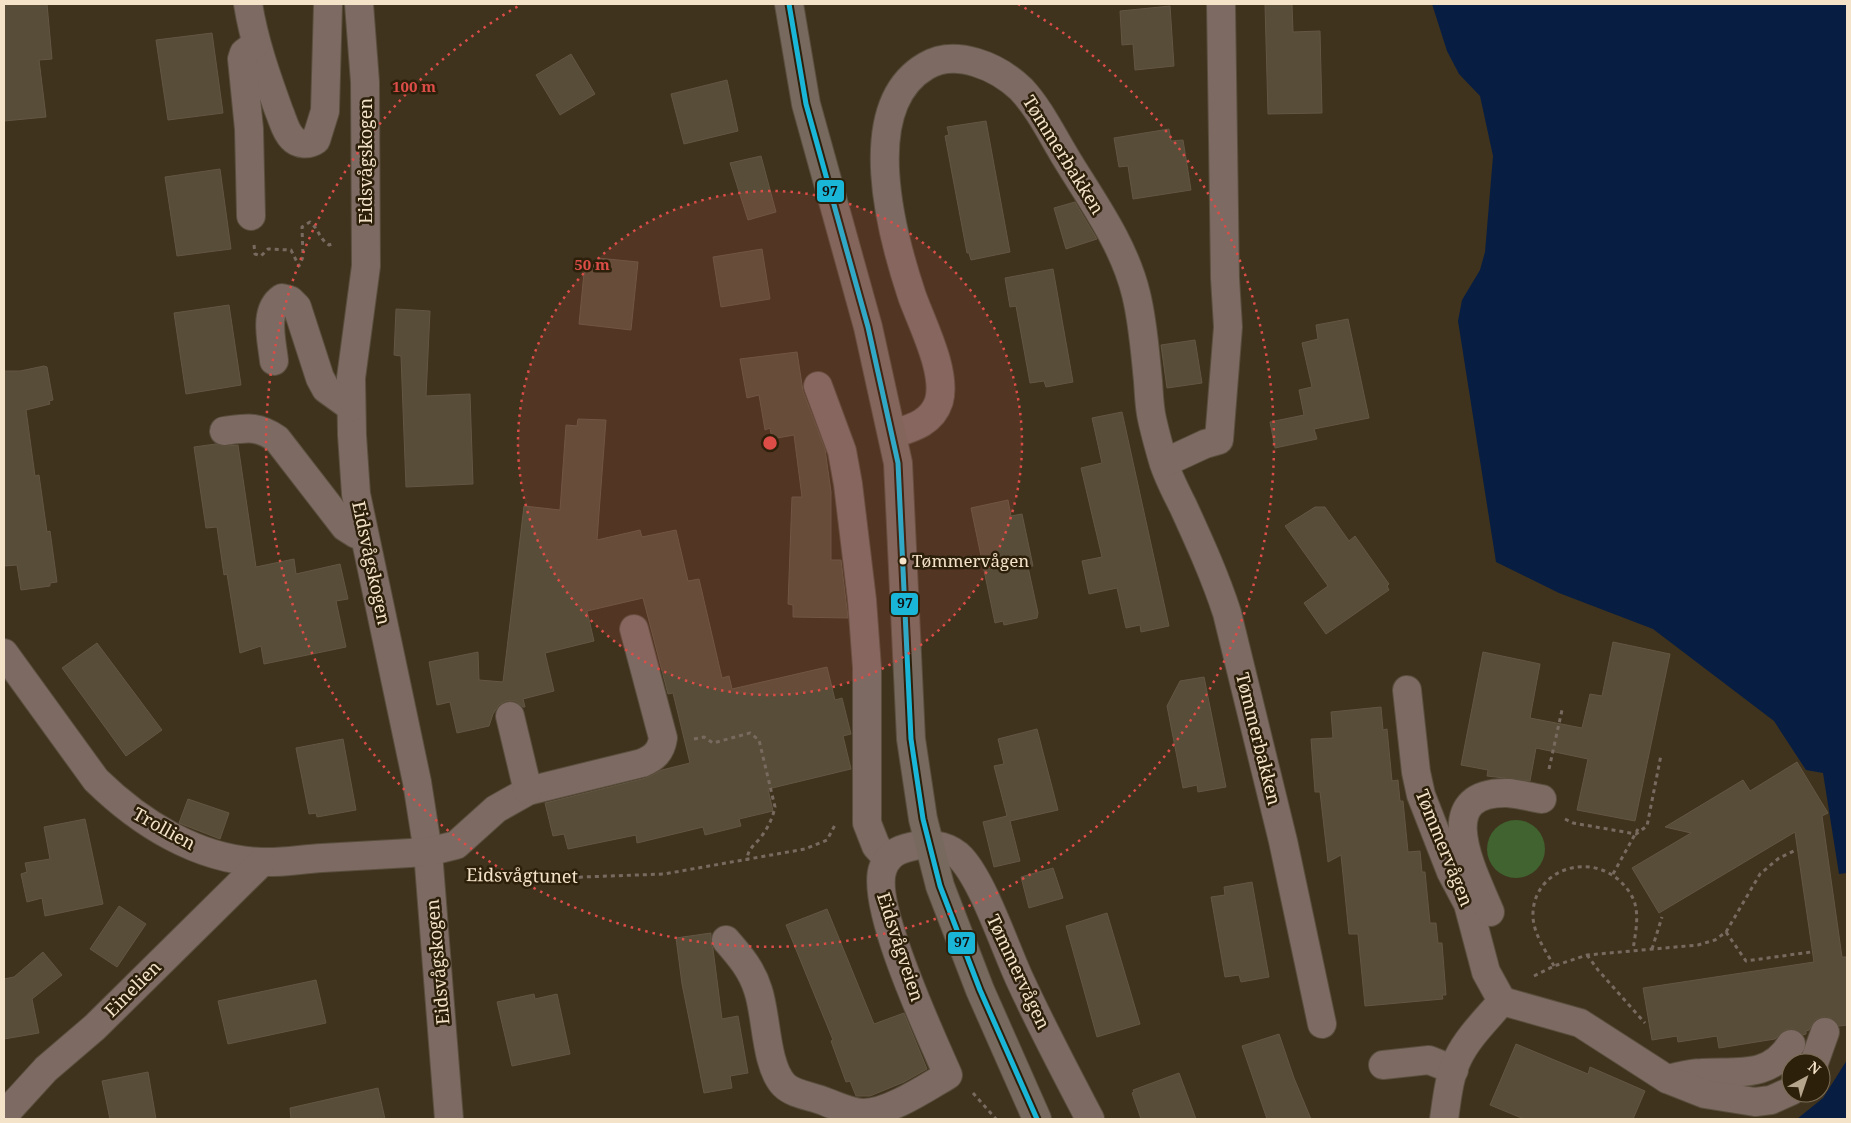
<svg xmlns="http://www.w3.org/2000/svg" width="1851" height="1123" viewBox="0 0 1851 1123" font-family="'Noto Serif',serif">
<style>
.green{fill:#40632f}
.water{fill:#071e42}
.building{fill:#584d38;stroke:#635744}
.lines{fill:none;stroke-linecap:round;stroke-linejoin:round}
.minor-casing{stroke:#594e3c;stroke-width:30}
.major-casing{stroke:#594e3c;stroke-width:30}
.path{stroke:#786a5f;stroke-width:3;stroke-dasharray:4 4;stroke-linecap:butt}
.minor{stroke:#7c6a63;stroke-width:28}
.major{stroke:#77695e;stroke-width:28}
.bus-1-casing{stroke:#2d200b;stroke-width:9}
.bus-1{stroke:#1ab6d8;stroke-width:5}
.ring{fill:none;stroke:#dc4d48;stroke-width:2.5;stroke-dasharray:2.5 5}
.bus-dot{fill:#f4e3c9;stroke:#2d200b;stroke-width:2}
.labels{text-anchor:middle;stroke-width:5;stroke-linejoin:round;paint-order:stroke}
.bus-label{font-size:17px;fill:#f4e3c9;stroke:#2d200b;text-anchor:start}
.street-label{font-size:18px;fill:#f4e3c9;stroke:#2d200b}
.centre{fill:#dc4d48;stroke:#2d200b;stroke-width:2.5}
.ring-label{font-size:15px;text-anchor:middle;font-weight:bold;fill:#dc4d48;stroke:#2d200b;stroke-width:5;stroke-linejoin:round;paint-order:stroke}
.line-badge{stroke:#2d200b;stroke-width:2}
.pale-badge-label{font-size:14px;text-anchor:middle;font-weight:bold;fill:#111}
</style>
<rect width="100%" height="100%" fill="#3f331e"/>
<circle class="green" cx="1516" cy="849" r="29"/>
<g class="water">
<path d="M 1432,4 L 1847,4 L 1847,873 L 1839,874 L 1823,773 L 1806,770 L 1774,721 L 1653,629 L 1559,593 L 1496,562 L 1458,321 L 1462,300 L 1480,270 L 1485,252 L 1493,156 L 1480,96 L 1459,74 L 1447,51 Z"/>
<path d="M 1847,1060 L 1847,1119 L 1797,1119 L 1823,1098 Z"/>
</g>
<g class="building">
<path d="M 4,4 L 47,4 L 52,59 L 39,60 L 46,117 L 4,121 Z"/>
<path d="M 1265,4 L 1292,4 L 1293,32 L 1320,31 L 1322,113 L 1268,114 Z"/>
<path d="M 1170,6 L 1174,66 L 1135,70 L 1133,44 L 1122,45 L 1120,11 Z"/>
<path d="M 212,33 L 223,113 L 168,120 L 156,40 Z"/>
<path d="M 571,54 L 595,94 L 560,115 L 536,75 Z"/>
<path d="M 727,80 L 738,131 L 684,144 L 671,94 Z"/>
<path d="M 986,121 L 1010,252 L 971,260 L 969,253 L 967,253 L 945,136 L 949,135 L 947,127 Z"/>
<path d="M 1169,129 L 1171,141 L 1183,140 L 1191,190 L 1133,199 L 1128,166 L 1119,167 L 1114,138 Z"/>
<path d="M 761,156 L 776,212 L 748,220 L 730,163 Z"/>
<path d="M 220,169 L 231,249 L 177,256 L 165,177 Z"/>
<path d="M 1075,202 L 1097,239 L 1066,249 L 1054,208 Z"/>
<path d="M 762,249 L 770,299 L 721,307 L 713,257 Z"/>
<path d="M 598,258 L 638,262 L 631,330 L 579,324 L 585,263 L 597,264 Z"/>
<path d="M 1053,269 L 1073,382 L 1046,387 L 1044,381 L 1030,383 L 1016,306 L 1010,307 L 1005,278 Z"/>
<path d="M 229,305 L 241,385 L 186,394 L 174,313 Z"/>
<path d="M 396,309 L 430,311 L 426,396 L 470,394 L 473,484 L 406,487 L 401,356 L 394,355 Z"/>
<path d="M 1348,319 L 1369,418 L 1314,429 L 1317,439 L 1275,448 L 1270,422 L 1304,415 L 1299,390 L 1312,387 L 1302,343 L 1318,339 L 1316,325 Z"/>
<path d="M 1195,340 L 1202,383 L 1167,388 L 1161,345 Z"/>
<path d="M 797,352 L 803,391 L 825,449 L 831,492 L 831,560 L 841,560 L 848,618 L 793,617 L 793,605 L 788,604 L 792,497 L 802,497 L 794,435 L 772,439 L 770,428 L 765,430 L 759,395 L 747,398 L 740,359 Z"/>
<path d="M 44,366 L 47,367 L 53,400 L 49,401 L 50,404 L 26,410 L 35,476 L 39,475 L 47,532 L 50,531 L 57,582 L 50,583 L 50,586 L 21,590 L 17,565 L 4,566 L 4,371 L 20,371 Z"/>
<path d="M 1122,412 L 1169,626 L 1141,632 L 1140,625 L 1126,628 L 1117,588 L 1089,594 L 1082,561 L 1102,557 L 1081,468 L 1102,463 L 1092,418 Z"/>
<path d="M 578,419 L 606,420 L 597,540 L 640,530 L 642,537 L 676,530 L 688,581 L 699,579 L 722,678 L 729,676 L 732,689 L 827,667 L 835,700 L 842,698 L 851,734 L 843,736 L 851,769 L 768,789 L 773,811 L 739,819 L 741,826 L 705,835 L 703,827 L 637,843 L 636,835 L 568,849 L 564,834 L 553,836 L 545,803 L 646,778 L 662,770 L 690,763 L 673,693 L 668,694 L 643,598 L 587,611 L 594,641 L 545,653 L 554,691 L 523,699 L 525,707 L 523,707 L 515,701 L 506,701 L 499,705 L 493,714 L 489,726 L 457,733 L 450,702 L 437,705 L 429,662 L 478,652 L 479,680 L 503,682 L 524,506 L 560,510 L 566,425 L 577,426 Z"/>
<path d="M 216,444 L 226,446 L 238,445 L 256,567 L 294,559 L 296,574 L 340,564 L 348,599 L 336,601 L 346,647 L 264,664 L 261,646 L 240,653 L 227,574 L 224,575 L 217,527 L 206,528 L 194,447 Z"/>
<path d="M 1008,500 L 1011,516 L 1022,514 L 1033,566 L 1028,567 L 1038,613 L 1037,618 L 1004,625 L 1003,621 L 995,623 L 971,508 Z"/>
<path d="M 1315,507 L 1325,507 L 1349,541 L 1355,536 L 1389,584 L 1387,586 L 1389,590 L 1326,634 L 1304,603 L 1328,586 L 1285,526 Z"/>
<path d="M 1613,642 L 1670,654 L 1635,821 L 1577,810 L 1588,759 L 1536,748 L 1530,781 L 1487,776 L 1488,770 L 1461,765 L 1483,652 L 1540,664 L 1530,718 L 1582,728 L 1590,694 L 1602,696 Z"/>
<path d="M 97,643 L 162,730 L 126,756 L 62,668 Z"/>
<path d="M 1204,677 L 1226,787 L 1198,792 L 1197,785 L 1183,788 L 1167,706 L 1180,681 Z"/>
<path d="M 1381,707 L 1383,730 L 1387,729 L 1392,781 L 1398,780 L 1400,801 L 1403,801 L 1408,852 L 1420,851 L 1422,872 L 1425,872 L 1430,923 L 1436,923 L 1438,943 L 1442,943 L 1446,995 L 1442,995 L 1443,999 L 1365,1006 L 1358,934 L 1349,934 L 1341,855 L 1328,862 L 1320,792 L 1315,792 L 1311,739 L 1333,738 L 1331,712 Z"/>
<path d="M 1037,729 L 1058,810 L 1010,821 L 1020,861 L 994,867 L 983,822 L 1007,816 L 994,766 L 1004,764 L 998,739 Z"/>
<path d="M 343,739 L 356,810 L 317,817 L 316,813 L 309,814 L 296,748 Z"/>
<path d="M 1797,762 L 1828,813 L 1822,816 L 1842,957 L 1847,957 L 1847,1025 L 1839,1026 L 1831,1018 L 1823,1017 L 1815,1020 L 1809,1030 L 1806,1031 L 1806,1034 L 1803,1035 L 1793,1029 L 1785,1030 L 1775,1039 L 1719,1048 L 1717,1036 L 1678,1042 L 1677,1036 L 1652,1040 L 1643,988 L 1814,962 L 1795,832 L 1659,913 L 1632,868 L 1691,833 L 1665,827 L 1743,780 L 1750,791 Z"/>
<path d="M 188,799 L 229,813 L 220,839 L 179,823 Z"/>
<path d="M 85,819 L 103,904 L 45,916 L 42,898 L 27,902 L 21,874 L 27,872 L 25,863 L 50,859 L 44,827 Z"/>
<path d="M 1053,868 L 1063,898 L 1029,908 L 1021,877 Z"/>
<path d="M 1252,882 L 1269,977 L 1241,982 L 1239,975 L 1225,977 L 1211,897 L 1225,895 L 1224,887 Z"/>
<path d="M 119,906 L 146,924 L 117,967 L 90,949 Z"/>
<path d="M 827,909 L 874,1024 L 904,1013 L 927,1069 L 904,1082 L 870,1096 L 856,1096 L 850,1081 L 846,1082 L 831,1041 L 833,1040 L 786,925 Z"/>
<path d="M 1107,913 L 1140,1024 L 1097,1037 L 1066,926 Z"/>
<path d="M 711,933 L 711,942 L 713,949 L 722,1019 L 738,1016 L 748,1073 L 730,1076 L 732,1088 L 704,1093 L 682,984 L 676,938 Z"/>
<path d="M 43,952 L 62,975 L 32,999 L 39,1033 L 4,1039 L 4,979 L 14,977 Z"/>
<path d="M 316,980 L 326,1023 L 228,1044 L 218,1001 Z"/>
<path d="M 534,994 L 535,999 L 557,994 L 570,1054 L 512,1066 L 497,1002 Z"/>
<path d="M 1279,1034 L 1294,1078 L 1311,1119 L 1267,1119 L 1242,1046 Z"/>
<path d="M 1516,1044 L 1588,1074 L 1590,1067 L 1645,1091 L 1633,1119 L 1524,1119 L 1490,1105 Z"/>
<path d="M 148,1072 L 156,1119 L 110,1119 L 102,1081 Z"/>
<path d="M 1179,1073 L 1196,1119 L 1141,1119 L 1132,1093 L 1134,1092 L 1133,1090 Z"/>
<path d="M 378,1088 L 385,1119 L 291,1119 L 290,1108 Z"/>
</g>
<g class="lines">
<defs>
<g id="minor">
<path d="M 248,4 C 254,41 266,75 279,111 C 283,120 285,131 292,138 C 298,145 309,145 316,140 L 325,111 L 328,4"/>
<path d="M 359,4 L 365,82 L 366,266 L 351,378 L 352,435 L 356,494 L 417,782 L 428,852 L 449,1119"/>
<path d="M 251,216 L 249,129 L 242,59 L 244,53 L 256,44"/>
<path d="M 274,361 C 272,341 263,311 282,298 L 290,300 L 297,307 L 320,378 L 326,389 L 351,407"/>
<path d="M 818,386 L 842,451 L 848,484 L 862,600 L 867,668 L 867,823 L 876,846 L 888,859"/>
<path d="M 224,431 C 247,428 257,425 277,439 L 345,527 L 356,534 L 364,534"/>
<path d="M 893,434 C 912,428 932,423 939,401 C 947,372 922,324 912,296 C 892,236 856,107 926,66 C 956,48 998,67 1021,89 C 1039,108 1052,135 1066,158 C 1092,201 1124,244 1136,294 C 1143,322 1145,352 1148,381 C 1149,393 1149,406 1152,419 C 1155,433 1159,447 1163,461 C 1168,477 1176,492 1183,506 C 1199,541 1215,576 1227,613 L 1283,841 L 1322,1024"/>
<path d="M 1164,463 L 1205,444 L 1219,440 L 1228,327 L 1225,278 L 1221,4"/>
<path d="M 4,653 L 96,780 C 140,823 198,860 262,862 C 282,863 302,859 322,858 C 358,856 393,854 428,852 L 456,845 L 496,809 L 528,791 L 642,763 C 654,758 661,752 663,738 L 634,629"/>
<path d="M 1407,690 L 1416,772 L 1421,795 L 1451,872 L 1468,904 L 1486,972 L 1502,1001"/>
<path d="M 510,716 L 528,791"/>
<path d="M 1490,912 C 1474,873 1429,791 1508,793 C 1519,794 1531,797 1542,799"/>
<path d="M 726,940 C 740,956 752,970 758,990 C 767,1016 765,1065 784,1085 C 794,1095 813,1096 826,1102 C 837,1106 849,1112 862,1113 C 887,1114 926,1088 948,1075 C 931,1036 869,904 883,868 C 889,851 904,848 919,845 C 934,843 951,847 961,858 C 984,883 1005,948 1020,980 C 1042,1028 1066,1073 1090,1119"/>
<path d="M 1814,1063 L 1825,1032"/>
<path d="M 1383,1065 L 1429,1060 L 1454,1070"/>
<path d="M 1667,1079 C 1678,1077 1690,1073 1701,1073 C 1737,1071 1770,1079 1791,1044"/>
<path d="M 4,1115 L 46,1069 L 95,1027 L 262,862"/>
<path d="M 1444,1119 C 1447,1099 1449,1076 1458,1058 C 1468,1037 1487,1019 1502,1001 L 1580,1023 L 1667,1079 L 1705,1094 L 1755,1102 L 1771,1100 L 1791,1091"/>
</g>
<path id="major" d="M 789,4 L 806,104 L 868,327 L 898,463 L 911,739 L 923,819 L 940,886 L 980,990 L 1037,1119"/>
</defs>
<use href="#minor" class="minor-casing"/>
<use href="#major" class="major-casing"/>
<g class="path">
<path d="M 254,245 L 255,254 L 261,256 L 268,249 L 291,250 L 299,266 L 303,257 L 302,227 L 310,222 C 319,229 319,239 329,245 L 335,243"/>
<path d="M 694,739 L 704,737 L 713,743 L 750,733 L 759,740 L 775,807 C 773,817 768,828 761,837 C 755,845 747,849 747,861"/>
<path d="M 1549,769 L 1562,710"/>
<path d="M 1565,819 L 1573,823 L 1636,834 L 1647,826 L 1661,755"/>
<path d="M 1613,874 L 1638,829"/>
<path d="M 467,876 L 529,879 L 664,874 L 805,849 L 827,840 L 835,825"/>
<path d="M 1726,932 L 1746,961 L 1811,952"/>
<path d="M 1652,949 L 1662,917"/>
<path d="M 1587,955 L 1598,970 L 1645,1023"/>
<path d="M 1554,966 C 1546,951 1534,935 1533,917 C 1531,871 1588,850 1621,882 C 1627,888 1633,896 1635,904 C 1639,919 1635,935 1633,950"/>
<path d="M 1534,976 L 1554,966 L 1587,955 L 1698,945 L 1715,940 L 1726,932 L 1760,874 L 1779,858 L 1794,851"/>
<path d="M 973,1093 L 996,1119"/>
</g>
<use href="#minor" class="minor"/>
<use href="#major" class="major"/>
<defs>
<path id="bus-1" d="M 789,4 L 806,104 L 868,327 L 898,463 L 911,739 L 923,819 L 940,886 L 980,990 L 1037,1119"/>
</defs>
<use href="#bus-1" class="bus-1-casing"/>
<use href="#bus-1" class="bus-1"/>
</g>
<circle cx="770" cy="443" r="252" fill="#dc4d48" fill-opacity=".12"/>
<g class="ring">
<circle cx="770" cy="443" r="252"/>
<path d="M1018 4A504 504 0 1 1 522 4"/>
</g>
<circle class="bus-dot" cx="903" cy="561" r="4.5"/>
<g class="labels">
<g class="bus-label">
<text x="912" y="567">Tømmervågen</text>
</g>
<g class="street-label">
<text transform="translate(1063 155) rotate(58)" y="6">Tømmerbakken</text>
<text transform="translate(366 161) rotate(-90)" y="6">Eidsvågskogen</text>
<text transform="translate(371 563) rotate(78)" y="6">Eidsvågskogen</text>
<text transform="translate(1258 739) rotate(76)" y="6">Tømmerbakken</text>
<text transform="translate(164 829) rotate(29)" y="6">Trollien</text>
<text transform="translate(1444 848) rotate(68)" y="6">Tømmervågen</text>
<text transform="translate(522 876) rotate(1)" y="6">Eidsvågtunet</text>
<text transform="translate(900 947) rotate(72)" y="6">Eidsvågveien</text>
<text transform="translate(438 962) rotate(-95)" y="6">Eidsvågskogen</text>
<text transform="translate(1018 972) rotate(65)" y="6">Tømmervågen</text>
<text transform="translate(133 989) rotate(-45)" y="6">Einelien</text>
</g>
</g>
<circle cx="770" cy="443" r="8" class="centre"/>
<g class="ring-label">
<text x="414" y="92">100 m</text>
<text x="592" y="270">50 m</text>
</g>
<g class="line-badge">
<rect x="816" y="179" width="29" height="24" rx="5" fill="#1ab6d8"/>
<rect x="890" y="592" width="29" height="24" rx="5" fill="#1ab6d8"/>
<rect x="947" y="931" width="29" height="24" rx="5" fill="#1ab6d8"/>
</g>
<g class="pale-badge-label">
<text x="830" y="196">97</text>
<text x="905" y="608">97</text>
<text x="962" y="947">97</text>
</g>
<rect width="1851" height="1123" fill="none" stroke="#f4e3c9" stroke-width="10"/>
<g transform="translate(1806 1078) rotate(40)"><circle r="24" fill="#2d200b" stroke="#7d6e57"/>
<path d="M0-4L9 19L0 12L-9 19Z" fill="#b5a58d"/>
<text y="-8" font-size="14" font-weight="bold" text-anchor="middle" fill="#f4e3c9">N</text>
</g>
</svg>
